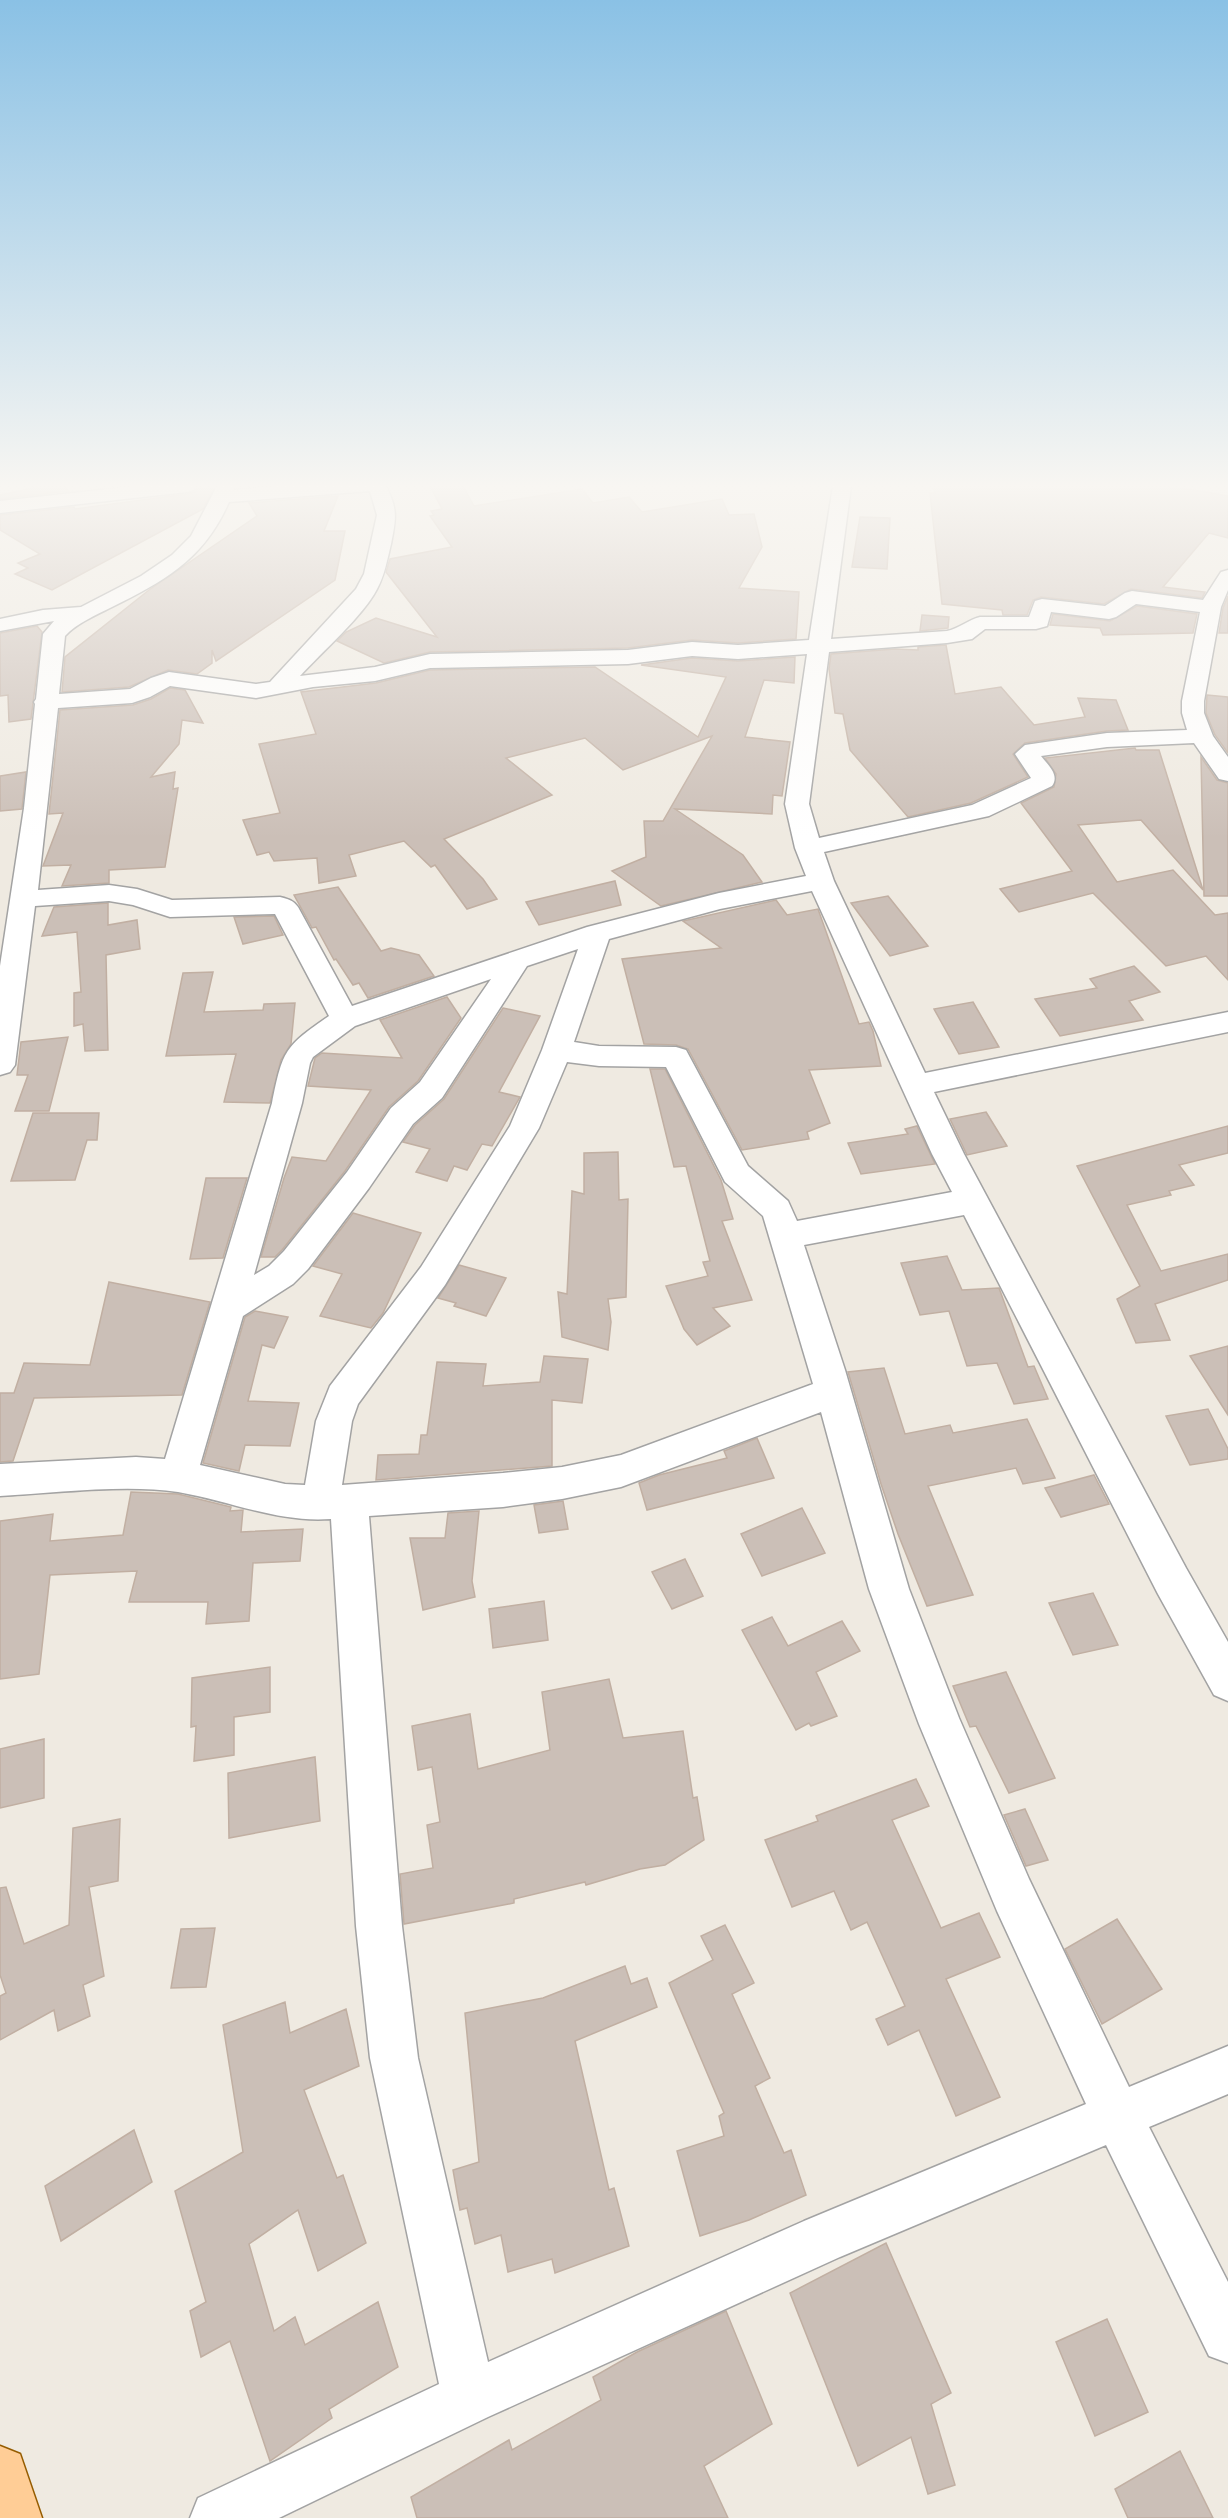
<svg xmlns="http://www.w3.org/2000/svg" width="1228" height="2518" viewBox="0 0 1228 2518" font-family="'Noto Sans',sans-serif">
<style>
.building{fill:#cbbfb7;stroke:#c1afa2;stroke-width:1.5}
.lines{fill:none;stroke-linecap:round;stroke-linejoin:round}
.minor-casing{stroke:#a3a3a3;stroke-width:3}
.major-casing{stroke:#955c00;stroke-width:3}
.minor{fill:#fff;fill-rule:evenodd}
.major{fill:#ffcd96;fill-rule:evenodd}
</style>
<rect width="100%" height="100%" fill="#efeae1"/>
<g class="building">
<path d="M 42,486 L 65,486 L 68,491 L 0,499 L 0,495 Z"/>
<path d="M 430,486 L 463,486 L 474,506 L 582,489 L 593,503 L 629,497 L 642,512 L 722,499 L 729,515 L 754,514 L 762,547 L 739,588 L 799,592 L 796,639 L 738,643 L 692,640 L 628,648 L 430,652 L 384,663 L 337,641 L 346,632 L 376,618 L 437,637 L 386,572 L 390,559 L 452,547 L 430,516 L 434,515 L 431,511 L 442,509 Z"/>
<path d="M 933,486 L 1161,486 L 1201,491 L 1228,496 L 1228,538 L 1209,533 L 1163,587 L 1205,592 L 1202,598 L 1131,589 L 1104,604 L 1041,597 L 1033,600 L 1027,615 L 1003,615 L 1002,610 L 942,604 L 930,493 L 935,493 Z"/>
<path d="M 197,488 L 214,488 L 203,509 L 52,590 L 15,574 L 28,568 L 18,563 L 40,554 L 0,530 L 0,515 L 74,507 L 75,509 L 187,494 L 195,492 Z"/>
<path d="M 338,496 L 324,531 L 345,531 L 335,580 L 216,661 L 212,650 L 212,663 L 197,674 L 168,670 L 129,687 L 62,692 L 65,657 L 149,590 L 257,516 L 249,503 Z"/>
<path d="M 860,517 L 890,518 L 887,569 L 852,567 Z"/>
<path d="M 1228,596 L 1228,633 L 1219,633 L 1223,608 Z"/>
<path d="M 1137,606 L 1197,614 L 1193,633 L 1103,635 L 1100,628 L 1050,625 L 1053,614 L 1110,621 Z"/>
<path d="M 922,615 L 949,617 L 948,628 L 920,631 Z"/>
<path d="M 37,626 L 42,632 L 31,719 L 9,722 L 8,695 L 0,696 L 0,633 Z"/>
<path d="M 946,645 L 955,694 L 1001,687 L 1034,725 L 1085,717 L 1078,698 L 1116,700 L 1128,730 L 1107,731 L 1025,743 L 1013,754 L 1028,777 L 971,803 L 908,817 L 850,750 L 843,714 L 835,713 L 829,669 L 831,654 L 895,649 L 918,650 L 918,647 Z"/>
<path d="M 795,657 L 794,683 L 764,680 L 745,737 L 790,742 L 782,796 L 773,795 L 772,814 L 675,809 L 743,855 L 762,882 L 661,906 L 612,871 L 646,857 L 644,821 L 663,821 L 712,736 L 623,770 L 585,738 L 506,758 L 552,795 L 444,839 L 483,879 L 497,899 L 467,909 L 435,865 L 431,867 L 404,841 L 349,855 L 356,876 L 319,883 L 317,858 L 274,861 L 269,852 L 257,855 L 243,820 L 280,813 L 259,744 L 316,734 L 301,692 L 376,683 L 430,670 L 595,667 L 698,737 L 726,677 L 641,665 L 692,658 L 738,661 Z"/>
<path d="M 170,688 L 185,690 L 203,723 L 182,720 L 179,744 L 151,777 L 175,772 L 173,789 L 178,788 L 165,867 L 109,870 L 109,883 L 62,886 L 71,865 L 43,866 L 63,813 L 49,814 L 60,710 L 133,705 L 151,699 Z"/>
<path d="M 1207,695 L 1228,697 L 1228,753 L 1215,735 L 1206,713 Z"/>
<path d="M 1135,748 L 1136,750 L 1159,750 L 1203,890 L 1141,820 L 1078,825 L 1117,882 L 1173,870 L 1215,915 L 1228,913 L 1228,980 L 1206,956 L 1166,966 L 1093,893 L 1019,912 L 1000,889 L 1072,871 L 1021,803 L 1054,787 L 1056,774 L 1045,758 Z"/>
<path d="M 1201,757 L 1217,780 L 1228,783 L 1228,896 L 1204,896 Z"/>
<path d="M 26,772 L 22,809 L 0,811 L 0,776 Z"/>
<path d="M 615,881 L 621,905 L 539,925 L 526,902 Z"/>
<path d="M 338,887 L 381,951 L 391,948 L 419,955 L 434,976 L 368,998 L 359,983 L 353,985 L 336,959 L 334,960 L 316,927 L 312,928 L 294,895 Z"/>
<path d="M 888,896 L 928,946 L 890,956 L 851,903 Z"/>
<path d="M 776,900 L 787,915 L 818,909 L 859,1024 L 869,1022 L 873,1031 L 881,1066 L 809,1070 L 830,1123 L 807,1132 L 809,1139 L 742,1150 L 688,1049 L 676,1045 L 644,1044 L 622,959 L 721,948 L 683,921 Z"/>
<path d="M 108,903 L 108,925 L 137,920 L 140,949 L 106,955 L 108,1050 L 85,1051 L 83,1024 L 74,1026 L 74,993 L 81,992 L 77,932 L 42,936 L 54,907 Z"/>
<path d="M 274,916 L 283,935 L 243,944 L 234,917 Z"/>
<path d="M 1134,966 L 1160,992 L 1129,1001 L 1143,1020 L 1060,1036 L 1035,999 L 1097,988 L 1090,979 Z"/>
<path d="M 213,972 L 204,1012 L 263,1010 L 264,1004 L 295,1003 L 291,1044 L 281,1060 L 270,1103 L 224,1102 L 236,1054 L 166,1056 L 183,973 Z"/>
<path d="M 447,997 L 461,1018 L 418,1081 L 389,1107 L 345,1171 L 282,1250 L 275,1257 L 261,1257 L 284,1178 L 292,1157 L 326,1161 L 371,1090 L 308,1086 L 315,1058 L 322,1053 L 402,1058 L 380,1020 Z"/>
<path d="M 973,1002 L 999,1047 L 959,1054 L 934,1009 Z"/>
<path d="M 503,1008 L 540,1016 L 499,1092 L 520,1097 L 492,1146 L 482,1144 L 467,1170 L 454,1166 L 447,1181 L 416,1172 L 430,1149 L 403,1142 L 415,1125 L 444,1099 Z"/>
<path d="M 68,1037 L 49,1111 L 15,1111 L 28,1075 L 17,1075 L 21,1042 Z"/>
<path d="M 650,1069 L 665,1069 L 721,1180 L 733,1219 L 722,1221 L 752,1300 L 713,1308 L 730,1326 L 697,1345 L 684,1329 L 666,1286 L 708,1276 L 703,1262 L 710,1261 L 686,1166 L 674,1167 Z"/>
<path d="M 986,1112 L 1007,1146 L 967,1155 L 950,1119 Z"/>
<path d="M 33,1113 L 99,1113 L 97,1140 L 87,1140 L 75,1180 L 11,1181 Z"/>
<path d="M 917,1126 L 935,1164 L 861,1174 L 848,1143 L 908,1134 L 905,1129 Z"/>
<path d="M 1228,1126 L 1228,1153 L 1179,1165 L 1194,1185 L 1169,1191 L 1171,1195 L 1127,1205 L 1161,1271 L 1228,1254 L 1228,1280 L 1155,1304 L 1170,1340 L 1136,1343 L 1117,1299 L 1140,1286 L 1077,1166 Z"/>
<path d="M 618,1152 L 619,1200 L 628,1199 L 626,1297 L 608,1299 L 611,1322 L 608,1350 L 562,1337 L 558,1292 L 567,1294 L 572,1191 L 584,1194 L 584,1153 Z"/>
<path d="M 206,1178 L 247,1178 L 223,1258 L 190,1259 Z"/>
<path d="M 353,1213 L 421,1233 L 383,1313 L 371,1328 L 320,1316 L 342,1274 L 313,1266 Z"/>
<path d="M 947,1256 L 962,1290 L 999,1288 L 1028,1367 L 1034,1366 L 1048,1399 L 1014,1404 L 997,1363 L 967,1366 L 949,1311 L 920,1315 L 901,1263 Z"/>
<path d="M 459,1265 L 506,1278 L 486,1316 L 454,1306 L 456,1303 L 438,1298 Z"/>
<path d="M 109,1282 L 210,1302 L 182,1395 L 34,1398 L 13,1461 L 0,1462 L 0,1393 L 14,1393 L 24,1363 L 90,1365 Z"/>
<path d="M 255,1311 L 288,1317 L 274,1348 L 262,1345 L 248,1401 L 299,1403 L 290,1446 L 245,1445 L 239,1471 L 203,1463 L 245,1317 Z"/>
<path d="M 1228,1346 L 1228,1415 L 1190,1356 Z"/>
<path d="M 544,1356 L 588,1359 L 582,1403 L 552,1400 L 552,1466 L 376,1480 L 378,1455 L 419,1454 L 421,1435 L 427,1435 L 437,1362 L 486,1364 L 483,1386 L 540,1382 Z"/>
<path d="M 884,1368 L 905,1434 L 950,1425 L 953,1433 L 1027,1419 L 1055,1478 L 1023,1484 L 1016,1468 L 928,1486 L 973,1595 L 927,1606 L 898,1534 L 881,1484 L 848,1372 Z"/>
<path d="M 1208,1409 L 1228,1449 L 1228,1459 L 1190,1465 L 1166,1416 Z"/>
<path d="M 757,1438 L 774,1478 L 647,1510 L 639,1483 L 659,1475 L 727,1458 L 724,1451 Z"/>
<path d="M 1094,1475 L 1109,1504 L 1061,1517 L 1045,1488 Z"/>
<path d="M 131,1492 L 178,1494 L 231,1507 L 230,1511 L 243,1510 L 241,1532 L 303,1529 L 300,1561 L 253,1563 L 249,1621 L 206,1624 L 208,1602 L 129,1602 L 137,1571 L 50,1575 L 39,1674 L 0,1679 L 0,1521 L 53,1514 L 50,1541 L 123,1535 Z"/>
<path d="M 563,1501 L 568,1529 L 539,1533 L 534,1505 Z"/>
<path d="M 802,1508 L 825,1553 L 762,1576 L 741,1534 Z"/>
<path d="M 479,1511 L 472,1581 L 475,1597 L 423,1610 L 410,1538 L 445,1538 L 448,1513 Z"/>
<path d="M 685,1559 L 703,1596 L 672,1609 L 652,1572 Z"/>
<path d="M 1093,1593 L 1118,1645 L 1073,1655 L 1049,1603 Z"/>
<path d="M 544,1601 L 548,1640 L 493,1648 L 489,1609 Z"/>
<path d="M 772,1617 L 788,1646 L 842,1621 L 860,1651 L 816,1672 L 837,1716 L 811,1726 L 809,1723 L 796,1730 L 742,1630 Z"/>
<path d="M 270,1667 L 270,1712 L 234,1717 L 234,1755 L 194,1761 L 196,1726 L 191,1727 L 192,1678 Z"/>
<path d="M 1006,1672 L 1055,1778 L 1009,1793 L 976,1726 L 970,1727 L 953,1686 Z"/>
<path d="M 609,1679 L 623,1738 L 683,1731 L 693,1798 L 697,1797 L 704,1840 L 665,1865 L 640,1869 L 586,1885 L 585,1882 L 514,1899 L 514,1903 L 404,1924 L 400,1874 L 433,1868 L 427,1825 L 440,1822 L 432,1767 L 418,1770 L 412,1726 L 470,1714 L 478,1769 L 550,1750 L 542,1692 Z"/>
<path d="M 44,1739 L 44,1798 L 0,1808 L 0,1749 Z"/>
<path d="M 315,1757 L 320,1821 L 229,1838 L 228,1773 Z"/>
<path d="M 916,1779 L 929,1806 L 892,1820 L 941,1928 L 979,1913 L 1000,1957 L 946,1979 L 1000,2097 L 956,2116 L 919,2030 L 888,2045 L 876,2019 L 905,2006 L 867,1922 L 851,1930 L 834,1891 L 792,1907 L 765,1840 L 818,1821 L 816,1816 Z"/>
<path d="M 1025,1809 L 1048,1860 L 1026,1866 L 1004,1815 Z"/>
<path d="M 120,1819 L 118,1881 L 89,1887 L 104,1976 L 83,1985 L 90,2016 L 58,2031 L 54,2010 L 0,2040 L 0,1996 L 6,1993 L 0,1975 L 0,1888 L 6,1887 L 24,1944 L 69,1925 L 73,1828 Z"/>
<path d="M 1117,1919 L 1162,1989 L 1102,2024 L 1065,1949 Z"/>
<path d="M 725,1925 L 754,1983 L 732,1994 L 770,2078 L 755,2086 L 784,2153 L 791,2150 L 806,2195 L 749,2220 L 700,2236 L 677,2151 L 724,2136 L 719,2116 L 724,2113 L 669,1983 L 713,1960 L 701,1936 Z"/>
<path d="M 215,1928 L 206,1987 L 171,1988 L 181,1929 Z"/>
<path d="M 625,1966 L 631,1984 L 647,1978 L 657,2007 L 575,2041 L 609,2190 L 614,2188 L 629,2246 L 555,2273 L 552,2259 L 508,2272 L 501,2235 L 475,2244 L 467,2208 L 460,2210 L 453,2170 L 479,2162 L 465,2013 L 543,1998 Z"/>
<path d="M 285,2002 L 290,2033 L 346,2009 L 359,2066 L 304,2090 L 337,2178 L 343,2175 L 366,2243 L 318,2271 L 298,2210 L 249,2244 L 274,2331 L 295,2317 L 305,2345 L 378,2302 L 398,2367 L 329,2409 L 332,2418 L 270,2461 L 230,2341 L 201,2357 L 190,2311 L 206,2302 L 175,2191 L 243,2152 L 223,2025 Z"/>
<path d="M 134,2130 L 152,2182 L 61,2241 L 45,2186 Z"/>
<path d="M 886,2243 L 951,2393 L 931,2404 L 955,2485 L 928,2494 L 911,2437 L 858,2466 L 790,2293 Z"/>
<path d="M 726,2311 L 772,2424 L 704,2466 L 728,2518 L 417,2518 L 411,2497 L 509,2440 L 512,2450 L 601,2400 L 593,2377 L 637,2352 Z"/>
<path d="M 1107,2319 L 1148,2412 L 1095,2436 L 1056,2342 Z"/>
<path d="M 1180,2451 L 1213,2518 L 1128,2518 L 1115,2489 Z"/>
</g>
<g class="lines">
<defs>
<g id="minor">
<path d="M 137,486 L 196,486 L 194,490 L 187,492 L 0,513 L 0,501 Z"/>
<path d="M 217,486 L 235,486 L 234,490 L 276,486 L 386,486 C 398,510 396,518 391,544 C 387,560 385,574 377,589 C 364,615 321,653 300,676 L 375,667 L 430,654 L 628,650 L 692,642 L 738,645 L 809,640 L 833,486 L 851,486 L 831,639 L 947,631 C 960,628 968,620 980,617 L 1029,617 L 1035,601 L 1042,599 L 1105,606 L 1125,593 L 1132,591 L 1203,600 L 1221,572 L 1228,570 L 1228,590 L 1221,607 L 1204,701 L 1204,713 L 1213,736 L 1228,757 L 1228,781 L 1219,779 L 1194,743 L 1107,747 L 1041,756 C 1048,765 1060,775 1052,786 L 989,816 L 824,852 L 834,881 L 925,1073 L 1228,1012 L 1228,1032 L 934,1092 L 964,1154 L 1186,1568 L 1228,1642 L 1228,1701 L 1214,1695 L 1158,1594 L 964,1215 L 804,1245 L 845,1370 L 909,1589 L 959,1718 L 1029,1879 L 1129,2087 L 1228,2046 L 1228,2094 L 1149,2127 L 1228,2282 L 1228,2363 L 1209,2356 L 1106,2145 L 840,2257 L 488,2417 L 279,2518 L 190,2518 L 198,2498 L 439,2384 L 370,2058 L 356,1926 L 331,1519 C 278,1523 230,1501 178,1492 C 124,1484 56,1493 0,1496 L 0,1464 L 136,1457 L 165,1459 L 272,1103 C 283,1050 284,1047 329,1016 L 275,914 L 170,917 L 133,905 L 109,901 L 35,906 L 15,1065 L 10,1072 L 0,1075 L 0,966 L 24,808 L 35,704 L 34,702 L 36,699 L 43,634 L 54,621 L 0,631 L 0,619 L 43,610 L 81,607 L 141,576 L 172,555 L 191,536 ZM 370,491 L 377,515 L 364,574 L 356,589 L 270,682 L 256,684 L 169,672 L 151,678 L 130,689 L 59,694 L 65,636 C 77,623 96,615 112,607 C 165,581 204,559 229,502 ZM 1136,604 L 1200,612 L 1182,701 L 1182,713 L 1187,730 L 1107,733 L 1025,745 L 1015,754 L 1031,778 L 972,805 L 819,838 L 809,804 L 829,652 L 947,643 L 972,639 L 985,629 L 1036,629 L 1047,626 L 1051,612 L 1109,619 L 1116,617 ZM 807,654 L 785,804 L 795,848 L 806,876 L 719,893 L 587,927 L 352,1006 L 298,907 C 293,900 288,899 280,897 L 172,900 L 137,889 L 109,885 L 38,890 L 58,708 L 132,703 L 150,697 L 170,686 L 256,698 L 313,687 L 375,681 L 430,668 L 628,664 L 692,656 L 738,659 ZM 812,891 L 932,1154 L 952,1192 L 797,1221 L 788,1201 L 748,1166 L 686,1050 L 676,1047 L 599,1046 L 574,1042 L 609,939 L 720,909 ZM 578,949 L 542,1050 L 510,1126 L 421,1267 L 330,1386 L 316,1421 L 305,1485 L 285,1484 L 200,1465 L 243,1316 L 293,1284 L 308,1269 L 369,1188 L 413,1124 L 442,1098 L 527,966 ZM 491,979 L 420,1082 L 391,1108 L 347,1172 L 284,1251 L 269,1266 L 254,1275 L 302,1103 L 310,1063 L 313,1057 L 355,1026 ZM 567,1062 L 599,1066 L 666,1067 L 725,1182 L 763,1216 L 813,1384 L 621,1455 L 562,1467 L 503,1473 L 342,1485 L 352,1421 L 358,1404 L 445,1285 L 539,1128 ZM 821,1412 L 869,1589 L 919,1724 L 997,1911 L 1086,2104 L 804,2221 L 488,2362 L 418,2058 L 402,1926 L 369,1516 L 503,1507 L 562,1499 L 621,1487 Z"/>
</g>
<path id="major" d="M 0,2446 L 20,2454 L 42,2518 L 0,2518 Z"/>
</defs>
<use href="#minor" class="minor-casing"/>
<use href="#major" class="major-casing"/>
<use href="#minor" class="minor"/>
<use href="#major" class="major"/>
</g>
<linearGradient id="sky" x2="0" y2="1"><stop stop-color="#8ac1e5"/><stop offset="0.58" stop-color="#f8f6f2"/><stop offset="1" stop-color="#f8f6f2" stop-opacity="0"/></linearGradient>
<rect width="1228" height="838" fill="url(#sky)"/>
</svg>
